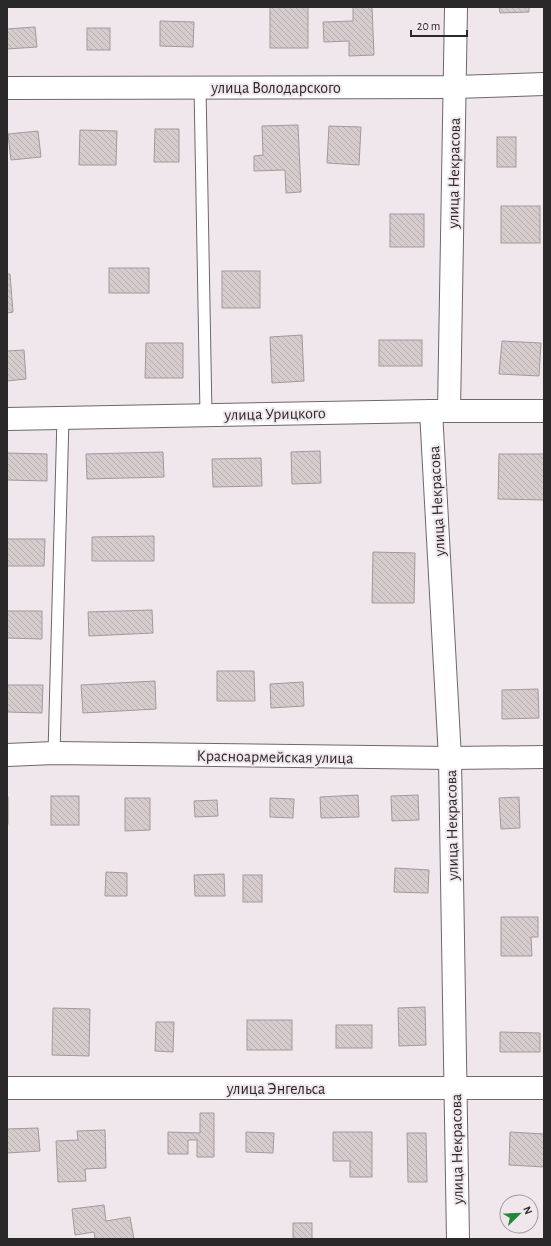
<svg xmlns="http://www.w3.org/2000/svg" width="551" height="1246" viewBox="0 0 551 1246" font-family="'Alegreya Sans',sans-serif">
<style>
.building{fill:url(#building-back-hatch);stroke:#a3999a}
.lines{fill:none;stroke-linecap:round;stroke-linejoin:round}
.lane-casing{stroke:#6f676c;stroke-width:13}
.street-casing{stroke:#6f676c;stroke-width:24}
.lane{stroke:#fff;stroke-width:11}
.street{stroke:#fff;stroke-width:22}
.labels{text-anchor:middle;stroke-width:4;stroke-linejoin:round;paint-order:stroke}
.street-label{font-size:16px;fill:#2b282a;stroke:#f0e7ed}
</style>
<defs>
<pattern id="building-back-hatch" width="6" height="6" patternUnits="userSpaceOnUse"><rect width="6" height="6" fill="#d7cccd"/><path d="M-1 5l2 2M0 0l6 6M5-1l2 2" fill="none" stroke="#b9afb0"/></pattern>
</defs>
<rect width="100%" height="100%" fill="#f0e7ed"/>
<g class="building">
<rect x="270" y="7" width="38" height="41"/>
<path d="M 353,7 L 372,7 L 374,55 L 349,56 L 349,41 L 324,42 L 323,22 L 353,21 Z"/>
<path d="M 499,7 L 529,7 L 529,12 L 500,13 Z"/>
<path d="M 160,21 L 194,22 L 193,47 L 160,46 Z"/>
<path d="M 35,27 L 37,47 L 7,49 L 7,29 Z"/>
<rect x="87" y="28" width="23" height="22"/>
<path d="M 298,125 L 301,192 L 286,193 L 285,170 L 254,171 L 254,156 L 263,155 L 262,126 Z"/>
<path d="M 329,126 L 361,127 L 359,165 L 327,163 Z"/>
<path d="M 155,129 L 179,129 L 179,162 L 154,162 Z"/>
<path d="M 80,130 L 117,131 L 116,165 L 79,165 Z"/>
<path d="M 38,131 L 41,157 L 11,160 L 8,134 Z"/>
<rect x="497" y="137" width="19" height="30"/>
<rect x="501" y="206" width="39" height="37"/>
<rect x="390" y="214" width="34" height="33"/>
<rect x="109" y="268" width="40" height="25"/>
<rect x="222" y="271" width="38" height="37"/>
<path d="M 7,274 L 10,274 L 13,312 L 7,313 Z"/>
<path d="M 302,335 L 304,381 L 272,383 L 270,337 Z"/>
<rect x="379" y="340" width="43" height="26"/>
<path d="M 502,341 L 541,343 L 539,376 L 499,374 Z"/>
<path d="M 146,343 L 183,343 L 183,378 L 145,378 Z"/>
<path d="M 24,350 L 26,379 L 7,381 L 7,351 Z"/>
<path d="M 320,451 L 321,483 L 292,484 L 291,452 Z"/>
<path d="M 163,452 L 164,477 L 87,479 L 86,454 Z"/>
<path d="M 7,453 L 47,454 L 47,481 L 7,480 Z"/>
<path d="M 499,454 L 544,454 L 544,500 L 498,499 Z"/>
<path d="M 261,458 L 262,486 L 213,487 L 212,459 Z"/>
<path d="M 154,536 L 154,561 L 92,561 L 92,537 Z"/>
<path d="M 7,539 L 45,539 L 44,566 L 7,566 Z"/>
<path d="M 373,552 L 415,553 L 414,603 L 372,603 Z"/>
<path d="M 152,610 L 153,633 L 89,636 L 88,612 Z"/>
<path d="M 7,611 L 42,611 L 42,639 L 7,638 Z"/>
<path d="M 217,671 L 254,671 L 255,701 L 217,701 Z"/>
<path d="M 155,681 L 156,709 L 83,713 L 81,685 Z"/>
<path d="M 303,682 L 304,706 L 271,708 L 270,684 Z"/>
<path d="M 7,685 L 43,685 L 42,713 L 7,712 Z"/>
<path d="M 538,689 L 539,718 L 502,719 L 502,690 Z"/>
<path d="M 358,795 L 359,817 L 321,818 L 320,797 Z"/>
<path d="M 418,795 L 419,820 L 392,821 L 391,796 Z"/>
<rect x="51" y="796" width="28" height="29"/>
<rect x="7" y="797" width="1" height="27"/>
<path d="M 519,797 L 520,828 L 501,829 L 499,798 Z"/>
<path d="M 125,798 L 150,798 L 150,830 L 125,831 Z"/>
<path d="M 270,798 L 294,799 L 293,818 L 270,817 Z"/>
<path d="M 217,800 L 218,816 L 195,817 L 194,801 Z"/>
<path d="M 395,868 L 429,870 L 428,893 L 394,892 Z"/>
<path d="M 106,872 L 127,873 L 127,896 L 105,896 Z"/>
<path d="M 224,874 L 225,896 L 195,896 L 194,875 Z"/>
<rect x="243" y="875" width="19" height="27"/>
<path d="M 501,917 L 538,917 L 538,937 L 531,937 L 532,956 L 501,956 Z"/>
<path d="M 425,1007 L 426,1045 L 399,1046 L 398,1008 Z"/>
<path d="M 53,1008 L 90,1009 L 89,1056 L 52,1055 Z"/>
<rect x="247" y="1020" width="45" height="30"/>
<path d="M 156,1022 L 174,1022 L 173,1052 L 155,1051 Z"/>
<rect x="336" y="1025" width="36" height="23"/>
<path d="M 500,1032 L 540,1033 L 540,1052 L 500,1052 Z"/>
<path d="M 200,1113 L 214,1113 L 214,1157 L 197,1157 L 197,1140 L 188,1140 L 188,1154 L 168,1154 L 168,1132 L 200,1133 Z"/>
<path d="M 38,1128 L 40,1151 L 7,1153 L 7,1129 Z"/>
<path d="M 105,1130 L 106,1168 L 85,1169 L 86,1181 L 58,1182 L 56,1141 L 78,1140 L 77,1131 Z"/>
<path d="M 246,1132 L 274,1133 L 273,1153 L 246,1152 Z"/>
<path d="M 333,1132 L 372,1132 L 372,1177 L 350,1177 L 350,1161 L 333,1161 Z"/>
<path d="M 510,1132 L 544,1134 L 544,1167 L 509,1165 Z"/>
<path d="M 407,1133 L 426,1133 L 427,1182 L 408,1182 Z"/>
<path d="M 104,1205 L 106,1221 L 130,1217 L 134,1239 L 95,1239 L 94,1232 L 75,1235 L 72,1209 Z"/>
<rect x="293" y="1223" width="19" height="16"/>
</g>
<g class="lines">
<defs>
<g id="lane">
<path d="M 200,87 L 206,414"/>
<path d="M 54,753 L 63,418"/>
</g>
<g id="street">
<path d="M 7,88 L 455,87 L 544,84"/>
<path d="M 431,411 L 450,758 L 458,1239"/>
<path d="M 449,411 L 456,7"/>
<path d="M 7,419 L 431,411 L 544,411"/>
<path d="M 7,755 L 54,753 L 450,758 L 544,757"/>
<path d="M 7,1088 L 544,1088"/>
</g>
</defs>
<use href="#lane" class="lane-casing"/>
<use href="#street" class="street-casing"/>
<use href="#lane" class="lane"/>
<use href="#street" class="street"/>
</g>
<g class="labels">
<g class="street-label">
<text x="276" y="93">улица Володарского</text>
<text transform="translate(453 173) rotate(-89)" y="6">улица Некрасова</text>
<text transform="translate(275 413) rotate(-1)" y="6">улица Урицкого</text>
<text transform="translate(436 501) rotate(-93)" y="6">улица Некрасова</text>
<text transform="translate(275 756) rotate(1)" y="6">Красноармейская улица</text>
<text transform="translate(451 825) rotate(-91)" y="6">улица Некрасова</text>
<text x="276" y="1094">улица Энгельса</text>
<text transform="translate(456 1149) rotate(-91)" y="6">улица Некрасова</text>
</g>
</g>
<rect width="551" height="1246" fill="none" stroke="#2b282a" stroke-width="16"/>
<g transform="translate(519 1214) rotate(67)"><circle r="19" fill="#f0e7ed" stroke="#a19b9f"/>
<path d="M0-3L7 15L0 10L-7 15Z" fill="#25863a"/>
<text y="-6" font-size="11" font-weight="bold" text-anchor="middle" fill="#2b282a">N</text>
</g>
<path d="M411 30v6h56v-6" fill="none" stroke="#2b282a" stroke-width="2"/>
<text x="417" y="30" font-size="12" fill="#2b282a" stroke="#f0e7ed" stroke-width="3" paint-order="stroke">20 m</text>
</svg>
